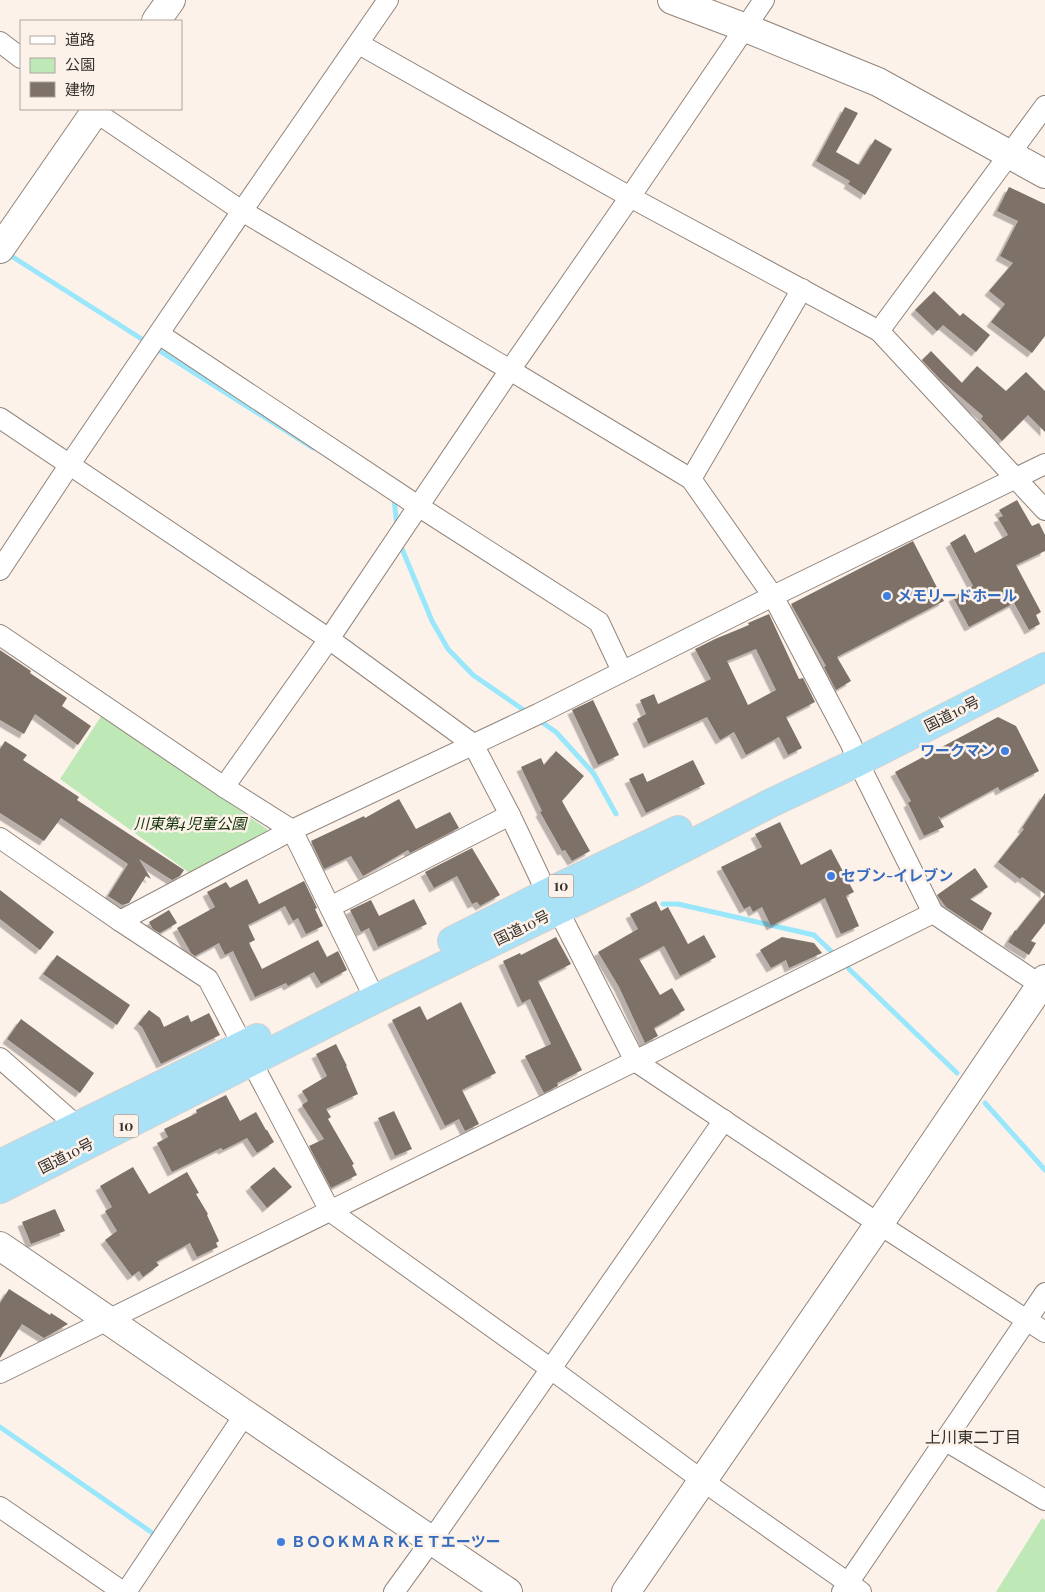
<svg xmlns="http://www.w3.org/2000/svg" width="1045" height="1592" viewBox="0 0 1045 1592" font-family="'Playfair Display','Noto Sans JP',serif">
<style>
.green{fill:#bee8b6}
.lines{fill:none;stroke-linecap:round;stroke-linejoin:round}
.stream{stroke:#9ae7fc;stroke-width:5}
.building{fill:#7d7168;fill-rule:evenodd;filter:url(#shadow)}
.street-casing{stroke:#91857c;stroke-width:22}
.secondary-casing{stroke:#91857c;stroke-width:30}
.highway-casing{stroke:#d3d2d1;stroke-width:30}
.street{stroke:#fff;stroke-width:20}
.secondary{stroke:#fff;stroke-width:28}
.highway{stroke:#a9e1f7;stroke-width:28}
.shop-dot{fill:#3f7fe0;stroke:#fdf2ea;stroke-width:2}
.labels{text-anchor:middle;stroke-width:5;stroke-linejoin:round;paint-order:stroke}
.shield{fill:#fdf2ea;stroke:#726b66;stroke-width:1}
.shield-label{font-size:14px;font-weight:bold;fill:#36312d}
.shop-label{font-size:15px;font-weight:bold;fill:#366cbe;stroke:#fdf2ea;text-anchor:start}
.street-label{font-size:15px;fill:#36312d;stroke:#fdf2ea}
.park-label{font-size:15px;font-style:italic;fill:#103309;stroke:#fdf2ea}
.neighbourhood-label{font-size:16px;fill:#36312d;stroke:#fdf2ea}
</style>
<defs>
<filter id="shadow"><feDropShadow dx="-4.5" dy="4.5" stdDeviation="0" flood-color="#0004"/></filter>
</defs>
<rect width="100%" height="100%" fill="#fdf2ea"/>
<g class="green">
<path d="M 102,715 L 267,829 L 269,839 L 194,876 L 60,779 Z"/>
<path d="M 1042,1518 L 1045,1520 L 1045,1592 L 996,1592 Z"/>
</g>
<g class="lines">
<g class="stream">
<path d="M 8,254 L 148,343"/>
<path d="M 155,348 L 313,448"/>
<path d="M 392,498 L 394,499 L 397,526"/>
<path d="M 400,544 L 432,621 L 448,649 L 473,675 L 528,713"/>
<path d="M 537,719 L 556,732 L 594,774 L 616,814"/>
<path d="M 663,904 L 678,904 L 814,935 L 831,951"/>
<path d="M 849,969 L 957,1073"/>
<path d="M 985,1103 L 1045,1170"/>
<path d="M 0,1427 L 151,1532"/>
</g>
</g>
<g class="building">
<path d="M 845,107 L 858,113 L 836,152 L 859,165 L 875,139 L 892,149 L 865,195 L 848,184 L 850,181 L 816,161 Z"/>
<path d="M 1009,187 L 1045,204 L 1045,336 L 1032,353 L 991,322 L 1005,304 L 989,291 L 1013,263 L 1000,256 L 1018,221 L 997,211 Z"/>
<path d="M 934,291 L 960,316 L 963,313 L 990,335 L 976,352 L 943,325 L 937,331 L 915,310 Z"/>
<path d="M 931,351 L 962,383 L 977,366 L 1006,391 L 1026,372 L 1045,391 L 1045,432 L 1028,415 L 1002,441 L 981,419 L 983,416 L 940,379 L 922,360 Z"/>
<path d="M 1017,500 L 1032,526 L 1039,523 L 1045,535 L 1045,551 L 1016,565 L 1041,612 L 1036,615 L 1040,624 L 1029,630 L 1014,603 L 969,627 L 953,597 L 973,586 L 950,543 L 965,534 L 975,553 L 1008,535 L 998,518 L 1003,516 L 999,510 Z"/>
<path d="M 913,541 L 944,601 L 837,657 L 851,681 L 836,690 L 824,667 L 826,666 L 791,604 Z"/>
<path d="M 769,614 L 799,679 L 803,678 L 815,702 L 786,717 L 802,748 L 788,755 L 779,737 L 746,755 L 734,732 L 720,740 L 707,717 L 648,744 L 637,719 L 646,714 L 640,700 L 654,694 L 658,704 L 711,679 L 695,649 L 715,639 L 749,625 L 748,623 ZM 756,649 L 776,690 L 748,705 L 727,661 Z"/>
<path d="M 0,650 L 31,671 L 30,673 L 67,698 L 62,706 L 91,726 L 78,745 L 35,714 L 24,734 L 0,720 Z"/>
<path d="M 593,700 L 619,755 L 598,765 L 572,710 Z"/>
<path d="M 998,717 L 1016,726 L 1039,771 L 1000,791 L 998,787 L 941,818 L 938,816 L 944,827 L 924,836 L 908,803 L 911,801 L 895,772 Z"/>
<path d="M 5,741 L 27,755 L 23,760 L 79,797 L 77,800 L 184,870 L 180,876 L 172,880 L 139,859 L 151,879 L 146,876 L 129,903 L 122,905 L 108,896 L 128,864 L 61,818 L 44,841 L 0,813 L 0,749 Z"/>
<path d="M 556,751 L 584,776 L 562,801 L 590,851 L 572,861 L 565,850 L 562,851 L 540,812 L 542,811 L 521,767 L 541,758 L 544,765 Z"/>
<path d="M 693,760 L 705,784 L 646,813 L 629,779 L 643,773 L 647,782 Z"/>
<path d="M 1045,793 L 1045,894 L 1022,877 L 1020,879 L 998,862 L 1024,829 L 1022,828 Z"/>
<path d="M 399,799 L 416,829 L 450,812 L 459,828 L 410,853 L 408,850 L 363,876 L 351,856 L 324,869 L 311,841 L 364,816 L 365,818 Z"/>
<path d="M 780,822 L 801,865 L 831,849 L 854,892 L 846,896 L 859,926 L 841,934 L 825,898 L 771,926 L 762,907 L 753,912 L 750,906 L 744,909 L 721,867 L 762,847 L 755,834 Z"/>
<path d="M 472,848 L 500,895 L 480,906 L 477,902 L 472,904 L 457,876 L 434,888 L 425,872 Z"/>
<path d="M 975,868 L 988,887 L 970,899 L 992,913 L 982,931 L 946,907 L 937,895 Z"/>
<path d="M 247,879 L 259,904 L 304,881 L 317,908 L 315,909 L 323,926 L 306,934 L 298,918 L 293,921 L 285,906 L 248,925 L 255,940 L 249,943 L 262,969 L 318,940 L 327,957 L 338,951 L 347,970 L 321,984 L 314,972 L 288,986 L 286,983 L 255,997 L 233,951 L 225,955 L 219,943 L 195,956 L 191,953 L 177,928 L 215,907 L 207,892 L 226,882 L 230,888 Z"/>
<path d="M 0,890 L 54,932 L 40,950 L 0,919 Z"/>
<path d="M 1045,894 L 1045,923 L 1031,941 L 1036,943 L 1029,955 L 1008,942 L 1015,930 L 1016,931 Z"/>
<path d="M 414,899 L 427,924 L 378,947 L 369,928 L 361,932 L 350,910 L 371,900 L 379,916 Z"/>
<path d="M 656,901 L 661,911 L 668,907 L 688,944 L 704,935 L 716,957 L 680,976 L 664,946 L 639,959 L 660,995 L 672,988 L 685,1010 L 654,1028 L 658,1036 L 645,1043 L 619,987 L 598,952 L 638,929 L 630,914 Z"/>
<path d="M 169,910 L 177,923 L 160,933 L 153,929 L 149,922 Z"/>
<path d="M 556,937 L 571,964 L 538,981 L 582,1070 L 557,1083 L 558,1086 L 544,1093 L 525,1056 L 551,1044 L 530,999 L 522,1003 L 503,961 L 520,953 L 521,955 Z"/>
<path d="M 782,937 L 814,943 L 822,953 L 789,968 L 786,960 L 771,968 L 760,950 Z"/>
<path d="M 57,955 L 130,1005 L 117,1025 L 43,974 Z"/>
<path d="M 461,1002 L 496,1073 L 462,1090 L 479,1124 L 465,1131 L 459,1119 L 445,1126 L 392,1020 L 420,1006 L 427,1020 Z"/>
<path d="M 149,1010 L 160,1018 L 164,1027 L 188,1015 L 191,1022 L 209,1013 L 220,1035 L 161,1064 L 142,1027 L 138,1024 Z"/>
<path d="M 21,1019 L 94,1073 L 80,1093 L 7,1039 Z"/>
<path d="M 336,1044 L 347,1066 L 346,1066 L 358,1094 L 326,1109 L 331,1117 L 328,1119 L 354,1164 L 352,1165 L 357,1175 L 331,1188 L 309,1146 L 324,1139 L 302,1105 L 308,1101 L 302,1091 L 327,1076 L 316,1054 Z"/>
<path d="M 226,1095 L 240,1121 L 256,1112 L 266,1130 L 267,1130 L 274,1142 L 257,1153 L 247,1138 L 223,1150 L 221,1148 L 172,1172 L 157,1143 L 168,1137 L 164,1129 L 197,1113 L 196,1110 Z"/>
<path d="M 394,1111 L 412,1149 L 395,1156 L 378,1118 Z"/>
<path d="M 133,1167 L 149,1194 L 187,1172 L 199,1193 L 196,1194 L 208,1214 L 207,1215 L 219,1241 L 216,1243 L 218,1247 L 197,1257 L 190,1243 L 156,1262 L 159,1265 L 143,1277 L 139,1271 L 132,1276 L 105,1240 L 117,1231 L 105,1211 L 112,1207 L 100,1186 Z"/>
<path d="M 274,1167 L 292,1187 L 267,1208 L 250,1187 Z"/>
<path d="M 55,1209 L 65,1231 L 31,1244 L 22,1222 Z"/>
<path d="M 9,1289 L 50,1315 L 51,1313 L 68,1324 L 44,1338 L 22,1324 L 0,1358 L 0,1303 Z"/>
</g>
<g class="lines">
<defs>
<g id="street">
<path d="M 0,42 L 21,58"/>
<path d="M 359,44 L 630,197 L 879,331 L 1045,510"/>
<path d="M 91,109 L 242,211 L 510,370 L 691,479 L 773,596 L 851,744 L 858,762 L 933,913 L 1045,988"/>
<path d="M 879,331 L 1045,106"/>
<path d="M 159,334 L 418,506 L 599,622 L 622,671"/>
<path d="M 0,418 L 329,639 L 473,744 L 510,815 L 547,893 L 558,910 L 635,1061 L 879,1224 L 1045,1332"/>
<path d="M 691,479 L 802,289"/>
<path d="M 0,570 L 70,464 L 242,211 L 388,0"/>
<path d="M 0,635 L 224,787 L 292,830 L 375,999"/>
<path d="M 224,787 L 329,639 L 510,370 L 630,197 L 764,0"/>
<path d="M 0,838 L 120,921 L 208,979 L 330,1211 L 551,1369 L 703,1481 L 861,1592"/>
<path d="M 330,907 L 510,815"/>
<path d="M 120,921 L 292,830 L 538,714 L 773,596 L 1045,464"/>
<path d="M 0,1058 L 77,1126"/>
<path d="M 0,1373 L 635,1061 L 933,913"/>
<path d="M 946,1441 L 1045,1500"/>
<path d="M 0,1507 L 123,1592"/>
<path d="M 126,1592 L 245,1414"/>
<path d="M 394,1592 L 431,1541 L 724,1120"/>
<path d="M 842,1592 L 1045,1293"/>
</g>
<g id="secondary">
<path d="M 672,0 L 746,28 L 878,82 L 1045,174"/>
<path d="M 156,21 L 171,0"/>
<path d="M 0,249 L 97,109"/>
<path d="M 0,1246 L 245,1414 L 508,1592"/>
<path d="M 626,1592 L 879,1224 L 1045,979"/>
</g>
<g id="highway">
<path d="M 452,941 L 547,893 L 678,830"/>
<path d="M 0,1164 L 257,1038"/>
<path d="M 0,1189 L 375,999 L 635,873 L 773,802 L 858,762 L 1045,667"/>
</g>
</defs>
<use href="#street" class="street-casing"/>
<use href="#secondary" class="secondary-casing"/>
<use href="#highway" class="highway-casing"/>
<use href="#street" class="street"/>
<use href="#secondary" class="secondary"/>
<use href="#highway" class="highway"/>
</g>
<g class="shop-dot">
<circle cx="887" cy="596" r="5"/>
<circle cx="1005" cy="751" r="5"/>
<circle cx="831" cy="876" r="5"/>
<circle cx="281" cy="1542" r="5"/>
</g>
<g class="labels">
<g class="shield">
<rect x="548.5" y="874.5" width="25" height="23" rx="4"/>
<rect x="113.5" y="1114.5" width="25" height="23" rx="4"/>
</g>
<g class="shield-label">
<text x="561" y="891">10</text>
<text x="126" y="1131">10</text>
</g>
<g class="shop-label">
<text x="897" y="601">メモリードホール</text>
<text x="995" y="756" text-anchor="end">ワークマン</text>
<text x="841" y="881">セブン-イレブン</text>
<text x="291" y="1547">ＢＯＯＫＭＡＲＫＥＴエーツー</text>
</g>
<g class="street-label">
<text transform="translate(952 714) rotate(-27)" y="5">国道10号</text>
<text transform="translate(522 928) rotate(-26)" y="5">国道10号</text>
<text transform="translate(66 1156) rotate(-27)" y="5">国道10号</text>
</g>
<g class="park-label">
<text x="190" y="829">川東第4児童公園</text>
</g>
<g class="neighbourhood-label">
<text x="973" y="1443">上川東二丁目</text>
</g>
</g>
<rect x="20" y="20" width="162" height="90" fill="#fdf2ea" stroke="#ada59e"/>
<rect x="30" y="36" width="25" height="8" fill="#ffffff" stroke="#ada59e"/>
<text x="65" y="45" font-size="15" fill="#36312d">道路</text>
<rect x="30" y="58" width="25" height="15" fill="#bee8b6" stroke="#ada59e"/>
<text x="65" y="70" font-size="15" fill="#36312d">公園</text>
<rect x="30" y="82" width="25" height="15" fill="#7d7168" stroke="#ada59e"/>
<text x="65" y="95" font-size="15" fill="#36312d">建物</text>
</svg>
